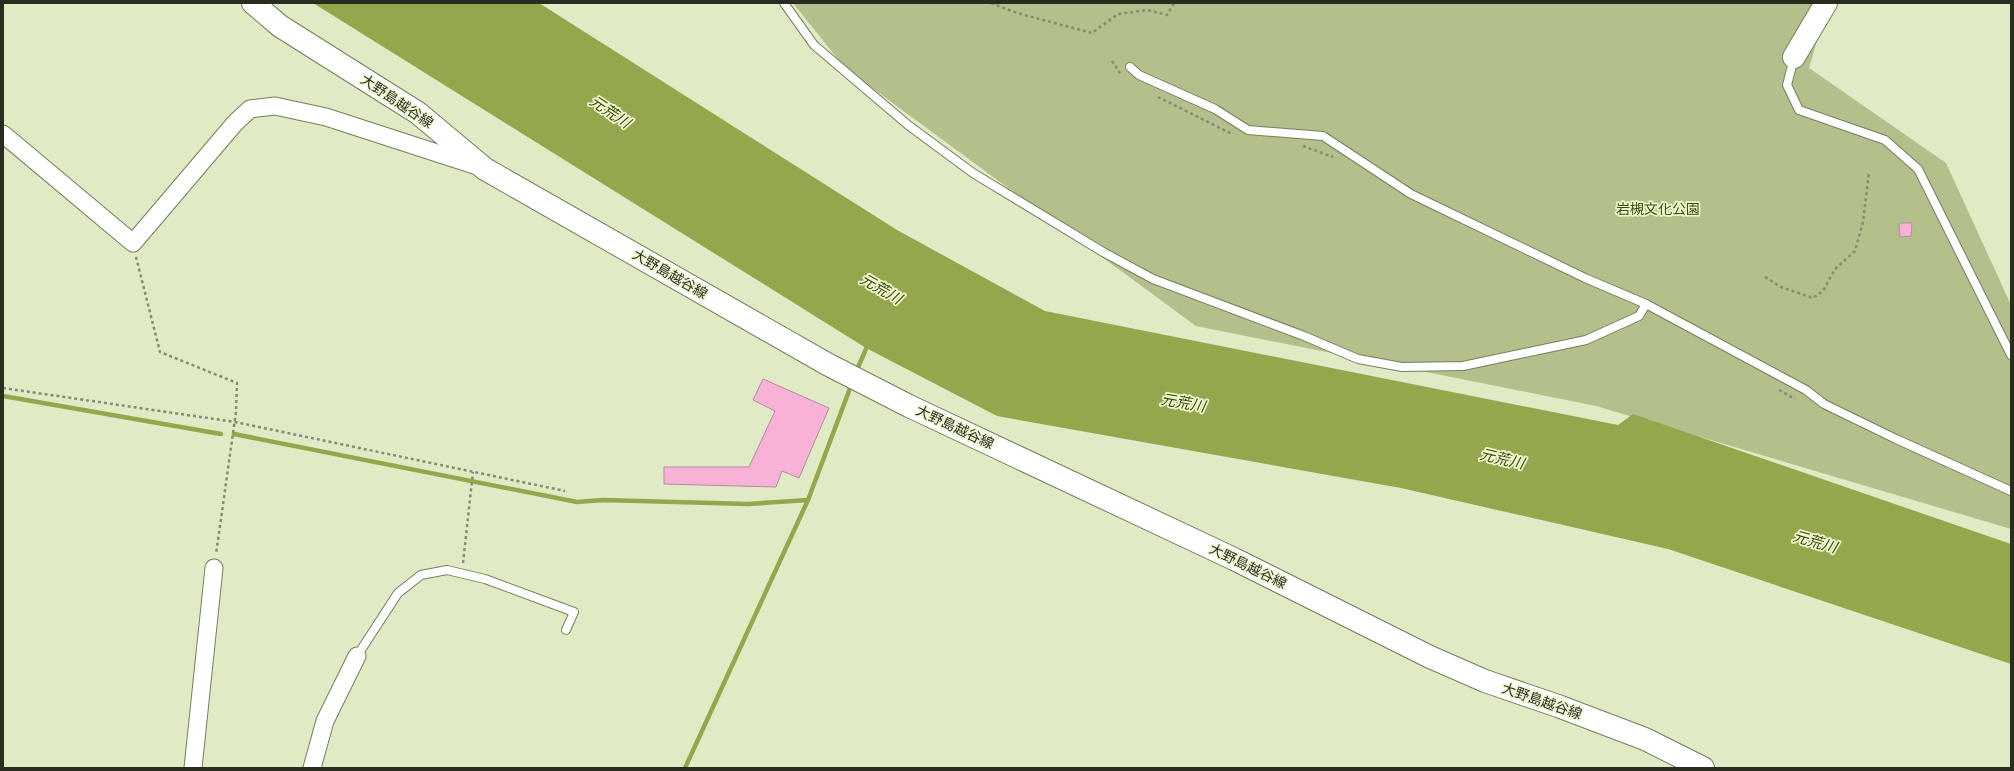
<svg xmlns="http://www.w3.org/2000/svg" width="2014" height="771" viewBox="0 0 2014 771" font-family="'PT Sans Narrow','Noto Sans JP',sans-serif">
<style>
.green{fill:#b4c08b}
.water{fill:#95a74d}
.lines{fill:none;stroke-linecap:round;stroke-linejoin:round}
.stream{stroke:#95a74d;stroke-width:4.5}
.building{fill:#f8b2d8;stroke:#b08d9f}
.lane-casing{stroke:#767e5c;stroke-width:10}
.street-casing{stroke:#767e5c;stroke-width:19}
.secondary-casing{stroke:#767e5c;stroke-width:24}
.path{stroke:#858c72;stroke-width:2.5;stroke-dasharray:3 3;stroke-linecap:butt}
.lane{stroke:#fff;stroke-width:8}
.street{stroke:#fff;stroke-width:17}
.secondary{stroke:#fff;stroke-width:22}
.labels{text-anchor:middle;stroke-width:3.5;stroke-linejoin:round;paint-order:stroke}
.street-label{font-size:14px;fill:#292c1e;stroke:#eef7d2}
.park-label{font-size:14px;fill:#434e09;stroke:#eef7d2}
.water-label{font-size:15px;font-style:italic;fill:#3b4600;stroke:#eef7d2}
</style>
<rect width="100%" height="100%" fill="#e0eac5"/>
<path class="green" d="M 793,3 L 1828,3 L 1809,68 L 1946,163 L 2011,305 L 2011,529 L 1596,406 L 1196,326 L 845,68 Z"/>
<path class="water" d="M 313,3 L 539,3 L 897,230 L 1045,311 L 1618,425 L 1633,414 L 2011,544 L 2011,664 L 1668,549 L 1401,488 L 997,416 L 866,348 Z"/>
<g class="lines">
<g class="stream">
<path d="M 856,372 L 869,342"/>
<path d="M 3,396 L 221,434"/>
<path d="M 234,434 L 577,502 L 603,500 L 748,504 L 808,500"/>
<path d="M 685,768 L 808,500 L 852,383"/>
</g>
</g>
<g class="building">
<path d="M 1899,223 L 1912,223 L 1911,236 L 1900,237 Z"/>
<path d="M 763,379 L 829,408 L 799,478 L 782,471 L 776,487 L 664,484 L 664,467 L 749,467 L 775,411 L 753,400 Z"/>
</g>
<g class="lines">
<defs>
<g id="lane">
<path d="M 784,3 L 814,45 L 908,125 L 973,173 L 1103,252 L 1153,279 L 1304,336 L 1358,359 L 1402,367 L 1463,366 L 1586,340 L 1639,316 L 1646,304"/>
<path d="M 1794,58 L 1787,85 L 1799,110 L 1885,140 L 1918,169 L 2011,355"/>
<path d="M 1130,67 L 1139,75 L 1215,109 L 1248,130 L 1323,136 L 1411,194 L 1585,278 L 1646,304 L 1806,390 L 1824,404 L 1896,439 L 2011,491"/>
<path d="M 357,656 L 398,593 L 421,575 L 447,570 L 485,579 L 574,612 L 566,630"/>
</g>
<g id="street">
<path d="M 3,134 L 133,243 L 235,123 L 250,109 L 275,106 L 326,117 L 477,166"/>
<path d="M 193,768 L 214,568"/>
<path d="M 312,768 L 325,721 L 357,656"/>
</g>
<g id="secondary">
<path d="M 253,3 L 280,26 L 418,113 L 485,169 L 827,364 L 909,406 L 1234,559 L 1430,657 L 1485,681 L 1558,706 L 1645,739 L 1703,768"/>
<path d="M 1794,57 L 1826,3"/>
</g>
</defs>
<use href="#lane" class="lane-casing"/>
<use href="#street" class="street-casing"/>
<use href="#secondary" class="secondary-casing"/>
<g class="path">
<path d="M 991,3 L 1017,13 L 1092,33 L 1118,14 L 1147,10 L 1167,15 L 1174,3"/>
<path d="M 1112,61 L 1120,73"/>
<path d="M 1158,97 L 1232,134"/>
<path d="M 1303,146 L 1333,157"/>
<path d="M 136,257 L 160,352 L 237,383 L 236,412 L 216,554"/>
<path d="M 1765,277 L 1781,287 L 1813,298 L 1823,291 L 1835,269 L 1855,251 L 1863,222 L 1869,172"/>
<path d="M 3,388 L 235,422 L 565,491"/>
<path d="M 1779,390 L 1795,399"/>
<path d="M 463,563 L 473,472"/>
</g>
<use href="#lane" class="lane"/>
<use href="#street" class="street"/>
<use href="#secondary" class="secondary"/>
</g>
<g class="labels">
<g class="street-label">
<text transform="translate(397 101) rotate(34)" y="5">大野島越谷線</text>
<text transform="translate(670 274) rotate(30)" y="5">大野島越谷線</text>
<text transform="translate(955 427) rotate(25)" y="5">大野島越谷線</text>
<text transform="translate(1248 566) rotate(26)" y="5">大野島越谷線</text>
<text transform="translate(1542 701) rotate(19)" y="5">大野島越谷線</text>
</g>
<g class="park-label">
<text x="1658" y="214">岩槻文化公園</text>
</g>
<g class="water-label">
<text transform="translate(610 112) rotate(34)" y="5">元荒川</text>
<text transform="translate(881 289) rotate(30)" y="5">元荒川</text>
<text transform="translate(1183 403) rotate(10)" y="5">元荒川</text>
<text transform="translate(1502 459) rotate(13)" y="5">元荒川</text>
<text transform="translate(1815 542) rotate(16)" y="5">元荒川</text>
</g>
</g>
<rect width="2014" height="771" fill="none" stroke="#292c1e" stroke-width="8"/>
</svg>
